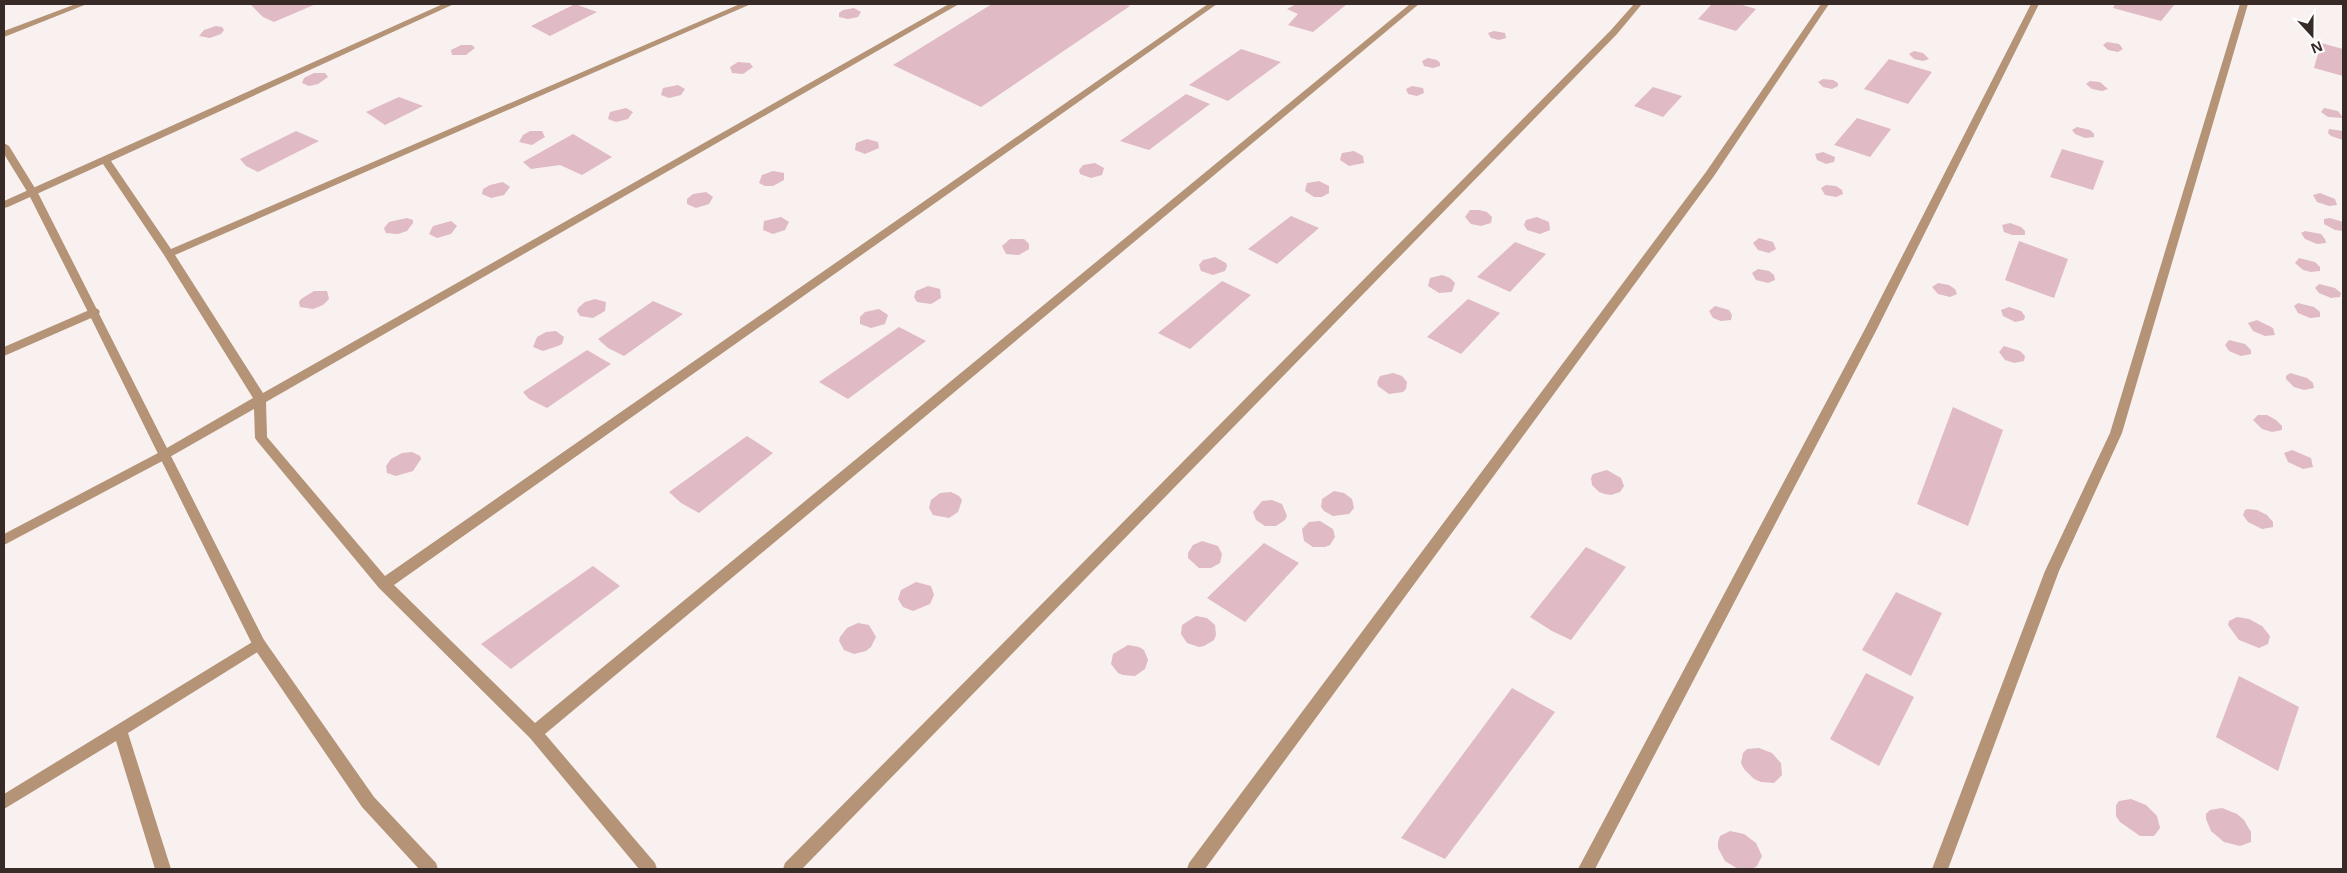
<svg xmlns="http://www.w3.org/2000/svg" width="2347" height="873" viewBox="0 0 2347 873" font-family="'Noto Sans',sans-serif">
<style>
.building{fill:#e0bac4}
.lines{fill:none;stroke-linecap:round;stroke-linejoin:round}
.minor{fill:#b49377;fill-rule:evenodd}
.tertiary{fill:#b49377;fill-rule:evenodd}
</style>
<rect width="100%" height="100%" fill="#f9f1ef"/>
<g class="building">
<path d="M 252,4 L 316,4 L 274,22 L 263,17 L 251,5 Z"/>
<path d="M 575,4 L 597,12 L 550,36 L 531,26 Z"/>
<path d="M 992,4 L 1124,4 L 1130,6 L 981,107 L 893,65 Z"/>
<path d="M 1296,4 L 1347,4 L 1313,32 L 1288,25 L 1298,14 L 1287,9 Z"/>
<path d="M 1712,4 L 1739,4 L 1756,9 L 1736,31 L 1698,19 Z"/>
<path d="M 2115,4 L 2175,4 L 2161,21 L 2113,8 Z"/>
<path d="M 854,8 L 861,12 L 858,17 L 848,19 L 839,17 L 839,13 L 843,10 Z"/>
<path d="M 216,26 L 222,27 L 224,30 L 221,34 L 210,38 L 199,36 L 204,30 Z"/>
<path d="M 1494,31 L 1505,33 L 1506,38 L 1499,40 L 1491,38 L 1488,33 Z"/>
<path d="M 2107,42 L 2119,44 L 2123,49 L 2118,52 L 2108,50 L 2103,45 Z"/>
<path d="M 2321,43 L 2343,49 L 2343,76 L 2314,68 Z"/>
<path d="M 461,45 L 472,45 L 475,48 L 466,55 L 452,55 L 451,50 Z"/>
<path d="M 1241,49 L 1281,62 L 1228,101 L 1189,85 Z"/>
<path d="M 1914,51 L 1923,53 L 1929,59 L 1923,61 L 1914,59 L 1909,54 Z"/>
<path d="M 1428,58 L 1437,60 L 1440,63 L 1440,66 L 1433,68 L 1424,66 L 1422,61 Z"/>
<path d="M 1889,59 L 1932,72 L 1908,104 L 1864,89 Z"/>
<path d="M 738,62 L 750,63 L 753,67 L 743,74 L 732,73 L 730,67 Z"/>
<path d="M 314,73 L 325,73 L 328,77 L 318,84 L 309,86 L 302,83 L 304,78 Z"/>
<path d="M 1823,79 L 1833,80 L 1838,83 L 1838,86 L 1832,89 L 1823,87 L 1818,82 Z"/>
<path d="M 2090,81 L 2100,82 L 2108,89 L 2102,91 L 2092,89 L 2086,84 Z"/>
<path d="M 678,85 L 685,89 L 681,95 L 669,98 L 661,95 L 663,88 Z"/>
<path d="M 1412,86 L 1423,88 L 1424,93 L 1417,96 L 1408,94 L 1406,89 Z"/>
<path d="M 1653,87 L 1682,96 L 1663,117 L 1634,106 Z"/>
<path d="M 1186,94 L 1210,104 L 1149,150 L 1120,141 Z"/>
<path d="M 399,97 L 423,106 L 385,125 L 366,112 Z"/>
<path d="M 626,108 L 633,112 L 628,119 L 616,122 L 608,119 L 610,112 Z"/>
<path d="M 2324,108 L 2338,111 L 2343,118 L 2328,117 L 2321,112 Z"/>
<path d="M 1857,118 L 1891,129 L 1870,157 L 1834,145 Z"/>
<path d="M 2077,127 L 2090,130 L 2094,134 L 2094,137 L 2085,138 L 2075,134 L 2072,130 Z"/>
<path d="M 2329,129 L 2343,131 L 2343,140 L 2331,136 L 2328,133 Z"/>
<path d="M 296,131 L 319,141 L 258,172 L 246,166 L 240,159 Z"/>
<path d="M 530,131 L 542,131 L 545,137 L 532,145 L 519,142 L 523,135 Z"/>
<path d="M 573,134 L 612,157 L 582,175 L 560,165 L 531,169 L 523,162 Z"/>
<path d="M 867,139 L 878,142 L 879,148 L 865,154 L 855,150 L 856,143 Z"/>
<path d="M 2062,149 L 2104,161 L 2093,190 L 2050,177 Z"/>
<path d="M 1354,151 L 1363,156 L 1364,163 L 1349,166 L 1340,160 L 1342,153 Z"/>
<path d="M 1823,152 L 1835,157 L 1834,162 L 1826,164 L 1817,160 L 1815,154 Z"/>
<path d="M 1095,163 L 1104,168 L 1102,175 L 1091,178 L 1080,174 L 1079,170 L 1083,165 Z"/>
<path d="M 773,171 L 784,173 L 784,180 L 773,186 L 765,186 L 759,183 L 762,175 Z"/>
<path d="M 1319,181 L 1329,186 L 1329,193 L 1322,197 L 1314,197 L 1305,191 L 1307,183 Z"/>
<path d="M 503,182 L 510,187 L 504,195 L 491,198 L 482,194 L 483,189 L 490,185 Z"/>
<path d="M 1826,185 L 1836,186 L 1842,190 L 1843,194 L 1836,197 L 1825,195 L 1821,188 Z"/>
<path d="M 706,192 L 713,197 L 709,204 L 696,208 L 687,204 L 687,199 L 693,194 Z"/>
<path d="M 2320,193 L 2335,199 L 2337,205 L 2329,206 L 2317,202 L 2313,195 Z"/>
<path d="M 1470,210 L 1479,210 L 1487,212 L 1492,217 L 1491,223 L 1481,226 L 1471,224 L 1465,217 Z"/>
<path d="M 1291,216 L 1319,228 L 1277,264 L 1248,249 Z"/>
<path d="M 781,217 L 789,222 L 785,230 L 773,234 L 763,230 L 764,221 Z"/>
<path d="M 1537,217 L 1549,222 L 1550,230 L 1540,234 L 1527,230 L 1524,225 L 1526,220 Z"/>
<path d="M 407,218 L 413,220 L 413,223 L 407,231 L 398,234 L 386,233 L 384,228 L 389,222 Z"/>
<path d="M 2330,218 L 2343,222 L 2343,231 L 2335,230 L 2324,224 L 2324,219 Z"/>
<path d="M 451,221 L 457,226 L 451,234 L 437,238 L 429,234 L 433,226 Z"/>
<path d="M 2010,223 L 2021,227 L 2025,231 L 2025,235 L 2012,235 L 2004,232 L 2002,225 Z"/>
<path d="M 2305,231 L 2321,234 L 2325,239 L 2326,243 L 2317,244 L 2305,239 L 2301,233 Z"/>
<path d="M 1759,238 L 1773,242 L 1776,249 L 1769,253 L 1758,250 L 1753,243 Z"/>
<path d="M 1010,239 L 1024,239 L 1029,244 L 1029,249 L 1019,255 L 1006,254 L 1002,246 Z"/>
<path d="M 2019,241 L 2068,259 L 2054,298 L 2005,280 Z"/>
<path d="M 1515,242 L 1546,254 L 1510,292 L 1477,277 Z"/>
<path d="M 1215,257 L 1226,263 L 1227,266 L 1225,271 L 1213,275 L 1201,271 L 1199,265 L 1203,260 Z"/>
<path d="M 2299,258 L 2315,262 L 2320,267 L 2320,271 L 2311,272 L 2303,270 L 2295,263 Z"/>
<path d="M 1758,269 L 1769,271 L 1774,275 L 1775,280 L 1768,283 L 1756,280 L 1752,273 Z"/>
<path d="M 1442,275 L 1450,278 L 1455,283 L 1452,292 L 1439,293 L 1428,286 L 1430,278 Z"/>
<path d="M 1222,281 L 1251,295 L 1190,349 L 1158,333 Z"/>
<path d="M 1938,283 L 1949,285 L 1955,289 L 1957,294 L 1950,297 L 1938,294 L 1932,287 Z"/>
<path d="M 2319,284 L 2335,288 L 2341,293 L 2340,297 L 2331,298 L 2319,293 L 2315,288 Z"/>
<path d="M 928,286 L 940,289 L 941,298 L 931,304 L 917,302 L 914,297 L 916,291 Z"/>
<path d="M 314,291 L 327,291 L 329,299 L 323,305 L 313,309 L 300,307 L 299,302 L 301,299 Z"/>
<path d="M 595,299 L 606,302 L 605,311 L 593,318 L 580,316 L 577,311 L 578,308 L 585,302 Z"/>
<path d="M 1468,299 L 1500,313 L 1461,354 L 1427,337 Z"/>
<path d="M 653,301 L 683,314 L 624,356 L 608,348 L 598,339 Z"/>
<path d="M 2298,303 L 2314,307 L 2320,312 L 2320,317 L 2310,318 L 2298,313 L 2294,306 Z"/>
<path d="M 1715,306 L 1729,310 L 1732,315 L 1731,320 L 1721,321 L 1713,318 L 1709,311 Z"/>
<path d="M 2009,307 L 2021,311 L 2025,316 L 2024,320 L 2015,322 L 2003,316 L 2001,310 Z"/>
<path d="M 879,309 L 888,315 L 885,324 L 871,328 L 860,324 L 860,317 L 865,312 Z"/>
<path d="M 2257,320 L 2273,328 L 2275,335 L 2265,336 L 2253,331 L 2248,323 Z"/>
<path d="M 899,327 L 926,341 L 848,399 L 819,382 Z"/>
<path d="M 556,331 L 564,337 L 562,344 L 558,346 L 543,351 L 533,347 L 537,337 L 546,332 Z"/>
<path d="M 2229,340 L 2245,344 L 2251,350 L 2251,354 L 2241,356 L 2229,351 L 2225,345 Z"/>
<path d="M 2004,346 L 2020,351 L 2025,356 L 2024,361 L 2014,363 L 2005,360 L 1999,352 Z"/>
<path d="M 587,350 L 611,364 L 547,408 L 529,399 L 523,392 Z"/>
<path d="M 1393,373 L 1402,376 L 1407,382 L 1406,389 L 1403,392 L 1389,394 L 1378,386 L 1377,382 L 1380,376 Z"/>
<path d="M 2290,373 L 2307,378 L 2313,383 L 2314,388 L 2304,390 L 2294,387 L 2286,379 L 2286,376 Z"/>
<path d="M 1953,407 L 2003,430 L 1968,526 L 1917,504 Z"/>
<path d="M 2258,415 L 2267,415 L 2276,420 L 2282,426 L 2282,430 L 2272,432 L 2262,429 L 2253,420 Z"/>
<path d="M 747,436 L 773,453 L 699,513 L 681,503 L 669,492 Z"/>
<path d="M 2292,450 L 2311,458 L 2313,467 L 2303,469 L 2288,462 L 2284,453 Z"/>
<path d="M 412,452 L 420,456 L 421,459 L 413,471 L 396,476 L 387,473 L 386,466 L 391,459 L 402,453 Z"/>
<path d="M 1607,470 L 1621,478 L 1624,486 L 1620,492 L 1611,495 L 1605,494 L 1599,492 L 1592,485 L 1591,478 L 1593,474 Z"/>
<path d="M 1334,491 L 1344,493 L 1352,499 L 1354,508 L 1349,514 L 1333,516 L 1324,511 L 1321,507 L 1322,499 Z"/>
<path d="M 951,492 L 959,496 L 962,500 L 958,512 L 949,518 L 933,515 L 929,508 L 931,500 L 940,493 Z"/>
<path d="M 1272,500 L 1282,504 L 1287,516 L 1285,520 L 1276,526 L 1265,526 L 1256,520 L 1253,512 L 1262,501 Z"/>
<path d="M 2248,509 L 2257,510 L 2267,515 L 2273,522 L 2273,527 L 2262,529 L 2248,522 L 2243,515 L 2245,510 Z"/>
<path d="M 1320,521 L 1333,529 L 1335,537 L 1330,545 L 1325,547 L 1313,547 L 1304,541 L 1302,529 L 1309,522 Z"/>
<path d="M 1202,541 L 1218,546 L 1222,554 L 1220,563 L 1211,568 L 1199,568 L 1188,558 L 1188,553 L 1193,545 Z"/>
<path d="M 1264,543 L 1299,563 L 1245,622 L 1207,598 Z"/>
<path d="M 1586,547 L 1626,567 L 1571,640 L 1552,631 L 1530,617 Z"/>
<path d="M 593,566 L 620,586 L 511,669 L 481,644 Z"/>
<path d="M 916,582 L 931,586 L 934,595 L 930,604 L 913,611 L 903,607 L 898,599 L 901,590 Z"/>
<path d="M 1896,592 L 1942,613 L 1911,676 L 1862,650 Z"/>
<path d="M 1196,616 L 1207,618 L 1215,625 L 1216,635 L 1214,640 L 1204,646 L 1199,647 L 1187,643 L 1181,634 L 1182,625 Z"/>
<path d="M 2237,617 L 2249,619 L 2262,626 L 2270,636 L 2268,644 L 2259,648 L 2239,640 L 2228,625 L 2229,621 Z"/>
<path d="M 858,623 L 869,625 L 876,637 L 871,647 L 866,651 L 854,654 L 844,650 L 839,641 L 840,637 L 847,628 Z"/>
<path d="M 1128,645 L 1139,647 L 1144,650 L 1148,660 L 1145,669 L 1135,676 L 1123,675 L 1118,673 L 1111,664 L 1113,654 Z"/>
<path d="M 1866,673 L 1914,697 L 1879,766 L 1830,739 Z"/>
<path d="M 2239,676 L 2299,707 L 2278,771 L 2216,737 Z"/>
<path d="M 1512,688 L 1555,712 L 1445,859 L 1401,838 Z"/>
<path d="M 1759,748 L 1772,753 L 1781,763 L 1782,775 L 1774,783 L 1761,782 L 1754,779 L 1744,769 L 1741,763 L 1743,753 L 1747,749 Z"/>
<path d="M 2131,799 L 2146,805 L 2157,816 L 2160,828 L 2154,836 L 2140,836 L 2120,822 L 2116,816 L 2116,805 L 2119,801 Z"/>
<path d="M 2222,808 L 2237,814 L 2244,820 L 2251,832 L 2251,842 L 2240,846 L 2224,842 L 2211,831 L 2206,819 L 2206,814 L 2210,810 Z"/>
<path d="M 1730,831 L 1744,834 L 1756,843 L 1762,856 L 1757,866 L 1752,869 L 1738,869 L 1725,861 L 1718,848 L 1718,842 L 1720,836 Z"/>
</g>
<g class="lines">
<g class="minor">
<path d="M 76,4 L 87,4 L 4,37 L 4,31 Z"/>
<path d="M 443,4 L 454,4 L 111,161 L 171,249 L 740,4 L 751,4 L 175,255 L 263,393 L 949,4 L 959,4 L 266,402 L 267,437 L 385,576 L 1208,4 L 1217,4 L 394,585 L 535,723 L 1410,4 L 1419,4 L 545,734 L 655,863 L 657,869 L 639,869 L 530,738 L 379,588 L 257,441 L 255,438 L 254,409 L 168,458 L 4,545 L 4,534 L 160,452 L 253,398 L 164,255 L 103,164 L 8,207 L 4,208 L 4,201 Z"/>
<path d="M 1634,4 L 1642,4 L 1617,34 L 802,869 L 783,869 L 785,863 L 1611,30 Z"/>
<path d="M 1821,4 L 1829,4 L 1714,176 L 1205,869 L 1187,869 L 1189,863 L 1706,172 Z"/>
<path d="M 2031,4 L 2039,4 L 1877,329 L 1595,869 L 1578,869 L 1865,329 Z"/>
<path d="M 2240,4 L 2248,4 L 2122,433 L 2059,571 L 1948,869 L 1932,869 L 2045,571 L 2110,433 Z"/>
<path d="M 94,308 L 98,309 L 100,312 L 98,315 L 4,356 L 4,347 Z"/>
<path d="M 259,638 L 264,640 L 266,644 L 264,648 L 128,733 L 171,869 L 155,869 L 116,741 L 4,809 L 4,794 Z"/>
</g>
<path class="tertiary" d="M 4,143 L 9,146 L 38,193 L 264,640 L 374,797 L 436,863 L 438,869 L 419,869 L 362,807 L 254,648 L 88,312 L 28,193 L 4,154 Z"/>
</g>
<rect width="2347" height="873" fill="none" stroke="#382a26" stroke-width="10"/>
<g transform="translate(2312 35) rotate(159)" stroke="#ffffff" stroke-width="4" paint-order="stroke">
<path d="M0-4L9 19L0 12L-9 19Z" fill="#382a26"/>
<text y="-8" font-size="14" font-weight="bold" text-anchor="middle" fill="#382a26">N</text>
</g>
</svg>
